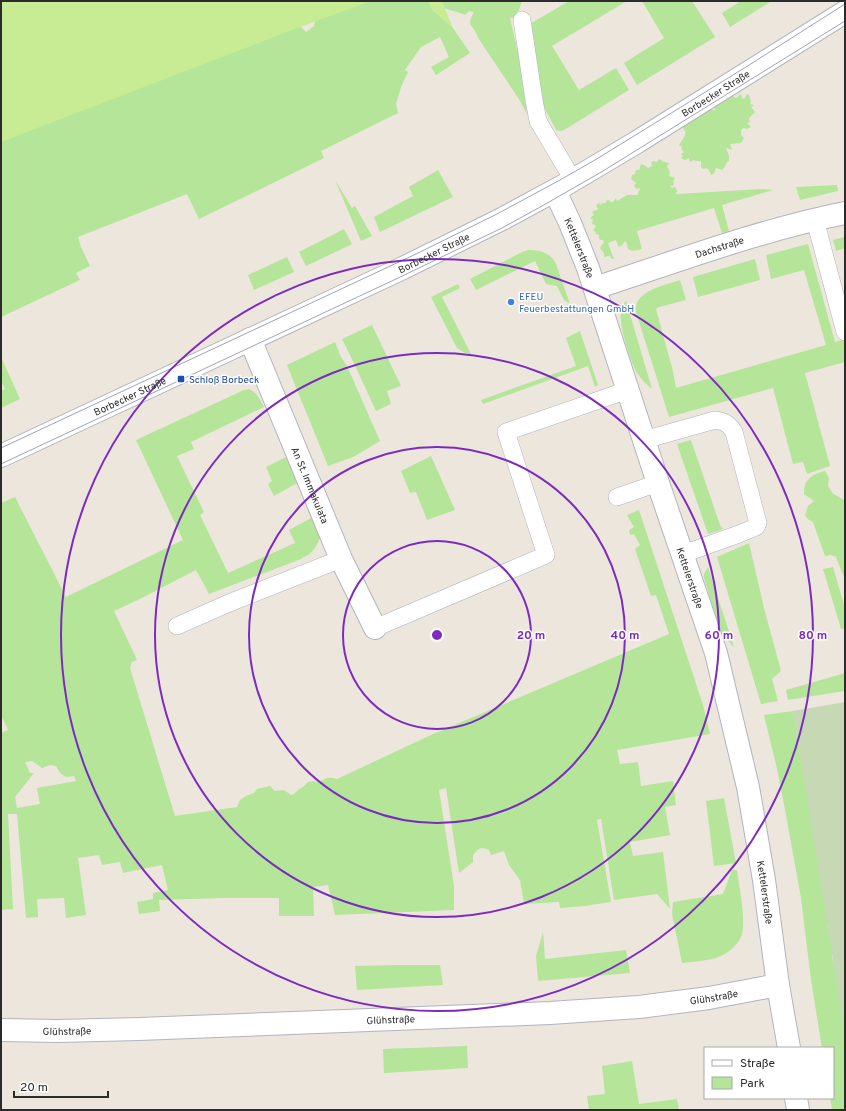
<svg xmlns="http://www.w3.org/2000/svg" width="846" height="1111" viewBox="0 0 846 1111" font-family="Overpass,sans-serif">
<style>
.green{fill:#b4e599;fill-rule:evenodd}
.cemetery{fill:#c6d8b4}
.pitch{fill:#c8ec94}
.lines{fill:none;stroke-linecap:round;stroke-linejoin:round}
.lane-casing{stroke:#b1b4bf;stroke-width:18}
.street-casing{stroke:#b1b4bf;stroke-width:24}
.secondary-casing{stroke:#b1b4bf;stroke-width:24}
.lane{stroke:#fff;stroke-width:17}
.street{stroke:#fff;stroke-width:22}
.secondary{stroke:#fff;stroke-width:22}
.tram{stroke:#a0a3b6;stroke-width:1}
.ring{fill:none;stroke:#7b2cbf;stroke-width:2}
.shop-dot{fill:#3f7fe0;stroke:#fff;stroke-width:1.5}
.transit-dot{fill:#1a4fb4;stroke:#fff;stroke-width:1.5}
.labels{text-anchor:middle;stroke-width:3;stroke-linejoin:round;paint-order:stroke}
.street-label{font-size:10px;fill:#2b2b2b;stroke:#fff}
.shop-label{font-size:10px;fill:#366cbe;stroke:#fff;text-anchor:start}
.transit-label{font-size:10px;fill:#164399;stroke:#fff;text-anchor:start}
.centre{fill:#7b2cbf;stroke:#fff;stroke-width:2}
.ring-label{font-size:12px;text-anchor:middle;font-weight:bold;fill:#7b2cbf;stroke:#fff;stroke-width:3;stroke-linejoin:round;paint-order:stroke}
</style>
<rect width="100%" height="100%" fill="#ede6dd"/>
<g class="green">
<path d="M 318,1 L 522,1 L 519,10 L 513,18 L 510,18 L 520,62 L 527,114 L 519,99 L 478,38 C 474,24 465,28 474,12 L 469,11 L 465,15 C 456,11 447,10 439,6 L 433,10 L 453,28 L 470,53 L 436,75 L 431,67 L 449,57 L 440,37 L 421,47 L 405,70 L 408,72 L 401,87 L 396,104 L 398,113 L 321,151 L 324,158 L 199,219 L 187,194 L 78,237 L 81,247 L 90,266 L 76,273 L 80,280 L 1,317 L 1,71 L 295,21 L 306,32 L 314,26 Z"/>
<path d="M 569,1 L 627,1 L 552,46 L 579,90 L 616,68 L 629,90 L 564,130 L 560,131 L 556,130 L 554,126 L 541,101 L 530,24 Z"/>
<path d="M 642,1 L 692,1 L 715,37 L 637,85 L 624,63 L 664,38 Z"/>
<path d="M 741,1 L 769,1 L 770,2 L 730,27 L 722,13 Z"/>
<path d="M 742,93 L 741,95 L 743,99 L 745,98 L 747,94 L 749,95 L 751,101 L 750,104 L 754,105 L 751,107 L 755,112 L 749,118 L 750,122 L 747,123 L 751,127 L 747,129 L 743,128 L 741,130 L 741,135 L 744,138 L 741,143 L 730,144 L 732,150 L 726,148 L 729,156 L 729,161 L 727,162 L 724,168 L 722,170 L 716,168 L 714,174 L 711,175 L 709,170 L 706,168 L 703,169 L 701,167 L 701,161 L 696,161 L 694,160 L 690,162 L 689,158 L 685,160 L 681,158 L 683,156 L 681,154 L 684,152 L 681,149 L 682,146 L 679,146 C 680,142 687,136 685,131 C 684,129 683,128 682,126 L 687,121 L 692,122 L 694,117 L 701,115 L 701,112 L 708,108 L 716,111 L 714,107 L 716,103 L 724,99 L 728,99 L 731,95 L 736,98 Z"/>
<path d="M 659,159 L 664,162 L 669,163 L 667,166 C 669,171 671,172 669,176 L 675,178 L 673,182 L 674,183 L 673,186 L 670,186 L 672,188 L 675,187 L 677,190 L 676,194 L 763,189 L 773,190 L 722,205 L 729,231 L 722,233 L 714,208 L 637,231 L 642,249 L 633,251 L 628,249 L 626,241 L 624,242 L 622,246 L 620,245 L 619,248 L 616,240 L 608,243 L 613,257 L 615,258 L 612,259 L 610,256 L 604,257 L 604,253 L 600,248 L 601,246 L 603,244 L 604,241 L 599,239 L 599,235 L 595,234 L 596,232 L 593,230 L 596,227 L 595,225 L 592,224 L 593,219 L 590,219 L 592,216 L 594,215 L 592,212 L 595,210 L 596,211 L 598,209 L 596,205 L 599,203 L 601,205 L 602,203 L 606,203 L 606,201 L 609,200 L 611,202 L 613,202 L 616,198 L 617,201 L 627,195 L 638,195 L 638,193 L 640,189 L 639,188 L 637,189 L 634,186 L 636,183 L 631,179 L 632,175 L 635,174 L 636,170 L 639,170 L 641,164 L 644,165 L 648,168 L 652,166 L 651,163 L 653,161 L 657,162 Z"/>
<path d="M 438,170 L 453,197 L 380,232 L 374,217 L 413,196 L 409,187 Z"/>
<path d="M 335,180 L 352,208 L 355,206 L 372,236 L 361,241 Z"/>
<path d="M 837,185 L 838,191 L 800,200 L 796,187 Z"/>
<path d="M 344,229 L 352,244 L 306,266 L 299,252 Z"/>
<path d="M 845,237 L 845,248 L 836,251 L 833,240 Z"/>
<path d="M 808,244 L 835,342 L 845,339 L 845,362 L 805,373 L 830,466 L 807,474 L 803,462 L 793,464 L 773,388 L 669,417 L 636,312 C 636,310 636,308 636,306 C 640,289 667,285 680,280 L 686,300 L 659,307 L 656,309 L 673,371 L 676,388 L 826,345 L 804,270 L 771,279 L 766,255 Z"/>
<path d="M 528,250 C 540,250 551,253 556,264 L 570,304 L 564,300 L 557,286 L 546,284 L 535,261 L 476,290 L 470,279 L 522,252 Z"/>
<path d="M 287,257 L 294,272 L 254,290 L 248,275 Z"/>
<path d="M 755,259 L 760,280 L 698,297 L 693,277 Z"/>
<path d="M 458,284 L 460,288 L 442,297 L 471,354 L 465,353 L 457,348 L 431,297 Z"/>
<path d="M 626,301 L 652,389 C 646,384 641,379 637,373 C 630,361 618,323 621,309 C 622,306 623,304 626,301 Z"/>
<path d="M 372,325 L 401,386 L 387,391 L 391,404 L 376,411 L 352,359 L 342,339 Z"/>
<path d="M 580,331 L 598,385 L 595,387 L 588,366 L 483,404 L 481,400 L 576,366 L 566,338 Z"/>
<path d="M 335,342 L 341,357 L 347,366 L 380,441 L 353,457 L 328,466 L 287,365 Z"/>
<path d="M 1,357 L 20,399 L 1,408 L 1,391 L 5,389 L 1,381 Z"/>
<path d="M 249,389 C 257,393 260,399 264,407 L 191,442 L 194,449 L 177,456 L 204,512 L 200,515 L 228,573 L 295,543 L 289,530 L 313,517 L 320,538 C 315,550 312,553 301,559 L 209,594 L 196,570 L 138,600 L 114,611 L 137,660 L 132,662 L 130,668 L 175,816 L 237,807 L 240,800 L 246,796 L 254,793 L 257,789 L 270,786 L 275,791 L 284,790 L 291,795 L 294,794 L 299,789 L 303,787 L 308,782 L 314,781 L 319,783 C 325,777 329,777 337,779 L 431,735 L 669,634 L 656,595 L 651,596 L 635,549 L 640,545 L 634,534 L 630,535 L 629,530 L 634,527 L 627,515 L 639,510 L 703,705 L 710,734 L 617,750 L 620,764 L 638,762 L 641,786 L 673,781 L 676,805 L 665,807 L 670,835 L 630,842 L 633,856 L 663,852 L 670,909 L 657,894 L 614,900 L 601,819 L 597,820 L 611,902 L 584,906 L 560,908 L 559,902 L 524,904 L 520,880 L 509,865 L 504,851 L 491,855 L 489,850 C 480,846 478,849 473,855 L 473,862 L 459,873 L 446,788 L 439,790 L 454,886 L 454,910 L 335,915 L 328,885 L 313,887 L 314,916 L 279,916 L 279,898 L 224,898 L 159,900 L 160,911 L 139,914 L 137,902 L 153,899 L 153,893 L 168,890 L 162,865 L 123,873 L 120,862 L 102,865 L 99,855 L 78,858 L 86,915 L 66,918 L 64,898 L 37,899 L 38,917 L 26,918 L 17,814 L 8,814 L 13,909 L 1,910 L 1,733 L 8,730 L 1,715 L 1,503 L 15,497 L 66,597 L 183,540 L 136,440 L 244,390 ZM 32,761 L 42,768 L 50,765 L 56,766 L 60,773 L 66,777 L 74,776 L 76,781 L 37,788 L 40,804 L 17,808 L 15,797 L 34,773 L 30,773 L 25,762 Z"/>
<path d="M 691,440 L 720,525 L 723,529 L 709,534 L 707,531 L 677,444 Z"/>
<path d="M 431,456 L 455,510 L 427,520 L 416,492 L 410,493 L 401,471 Z"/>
<path d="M 286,457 L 297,483 L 274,496 L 268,484 L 272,481 L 266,467 Z"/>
<path d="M 825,471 L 829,478 L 828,486 L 833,494 L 845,500 L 845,580 L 836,557 L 831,555 L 825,556 L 813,522 L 809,520 L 805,516 L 808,506 L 814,501 L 804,494 C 804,479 811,475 825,471 Z"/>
<path d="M 749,543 L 764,608 L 781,671 L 772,679 L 778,701 L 761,704 L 717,557 Z"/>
<path d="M 708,567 L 734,647 L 723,636 L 720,630 L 704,578 L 704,574 Z"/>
<path d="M 833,567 L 845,608 L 845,628 L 841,629 L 823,569 Z"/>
<path d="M 845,673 L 845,691 L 788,700 L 786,690 Z"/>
<path d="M 793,711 L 828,920 L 827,924 L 834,952 L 832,956 L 837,978 L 837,982 L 843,1017 L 845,1021 L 845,1110 L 832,1110 L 830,1098 L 833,1098 L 833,1048 L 822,1048 L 811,980 L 801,898 L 786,815 L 777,769 L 764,715 Z"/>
<path d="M 724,798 L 736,863 L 714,866 L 706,801 Z"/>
<path d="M 732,870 L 737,870 C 739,886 747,924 741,937 C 736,948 723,957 712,959 C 703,961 692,962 682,963 L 672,914 L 673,902 L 723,894 Z"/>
<path d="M 543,932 L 545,959 L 626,950 L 630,973 L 538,981 L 536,956 Z"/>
<path d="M 398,965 L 440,965 L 443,985 L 357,990 L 355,966 Z"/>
<path d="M 467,1046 L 468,1068 L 384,1073 L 383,1049 Z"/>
<path d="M 632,1061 L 639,1104 L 677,1099 L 679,1110 L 589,1110 L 587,1096 L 605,1094 L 602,1066 Z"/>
</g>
<path class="cemetery" d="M 845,702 L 845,1034 L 793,711 Z"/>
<g class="pitch">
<path d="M 1,1 L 371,1 L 300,27 L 1,142 Z"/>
<path d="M 428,1 L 442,1 L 453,28 L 432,10 Z"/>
</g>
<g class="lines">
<defs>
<g id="lane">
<path d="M 522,20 L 534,100 L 538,121 L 573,180"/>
<path d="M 815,220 L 845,332"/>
<path d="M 644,440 L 715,420 C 724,421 729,424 734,432 L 758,523 L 756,527 L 739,534 L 683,554"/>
<path d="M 617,497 L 658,483"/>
<path d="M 177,626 L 229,603 L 341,559"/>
<path d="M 375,628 L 546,555 L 506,432 L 628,390"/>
</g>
<g id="street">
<path id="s1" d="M 555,191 L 570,223 L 588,268 L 658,483 L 716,653 L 748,787 L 764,880 L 778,985 L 789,1048"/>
<path id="s2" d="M 595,288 C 678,261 760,230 845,213"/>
<path id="s3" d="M 250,339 L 341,559 L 375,628"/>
<path id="s4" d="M 1,1030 L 58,1031 L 139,1029 L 550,1013 L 639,1007 L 709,998 L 778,985"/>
<path d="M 796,1098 L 798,1110"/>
</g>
<g id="secondary">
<path id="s5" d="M 1,456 L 403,268 L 502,219 L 563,186 L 637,142 L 845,12"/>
</g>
</defs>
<use href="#lane" class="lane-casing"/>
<use href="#street" class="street-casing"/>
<use href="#secondary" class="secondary-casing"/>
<use href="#lane" class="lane"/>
<use href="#street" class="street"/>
<use href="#secondary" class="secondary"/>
<g class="tram">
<path d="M 1,448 L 416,254 L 497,214 L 560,180 L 595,160 L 746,67 L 845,4"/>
<path d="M 1,464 L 396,279 L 502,228 L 542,206 L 603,171 L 845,21"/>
</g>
</g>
<g class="ring">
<circle cx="437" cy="635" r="94"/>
<circle cx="437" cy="635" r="188"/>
<circle cx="437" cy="635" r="282"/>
<circle cx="437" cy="635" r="376"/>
</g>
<circle class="shop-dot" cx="511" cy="302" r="4"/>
<rect class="transit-dot" x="177" y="375" width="8" height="8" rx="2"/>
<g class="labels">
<g class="street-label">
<text dy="4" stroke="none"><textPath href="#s5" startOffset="802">Borbecker Straße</textPath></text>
<text dy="4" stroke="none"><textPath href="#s1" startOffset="62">Kettelerstraße</textPath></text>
<text dy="4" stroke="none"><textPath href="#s2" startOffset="131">Dachstraße</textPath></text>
<text dy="4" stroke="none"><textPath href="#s5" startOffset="478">Borbecker Straße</textPath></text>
<text dy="4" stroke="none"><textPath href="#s5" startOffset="142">Borbecker Straße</textPath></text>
<text dy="4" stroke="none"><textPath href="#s3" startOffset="158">An St. Immakulata</textPath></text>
<text dy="4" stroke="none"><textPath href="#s1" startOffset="410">Kettelerstraße</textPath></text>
<text dy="4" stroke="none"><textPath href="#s1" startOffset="734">Kettelerstraße</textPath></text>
<text dy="4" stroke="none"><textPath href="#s4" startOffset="714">Glühstraße</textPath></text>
<text dy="4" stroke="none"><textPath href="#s4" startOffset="390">Glühstraße</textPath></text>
<text dy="4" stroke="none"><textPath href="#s4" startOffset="66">Glühstraße</textPath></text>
</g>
<g class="shop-label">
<text x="519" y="300">EFEU<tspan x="519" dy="12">Feuerbestattungen GmbH</tspan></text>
</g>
<g class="transit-label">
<text x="189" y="383">Schloß Borbeck</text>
</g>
</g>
<circle cx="437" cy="635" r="6" class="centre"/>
<g class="ring-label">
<text x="531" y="639">20 m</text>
<text x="625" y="639">40 m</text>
<text x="719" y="639">60 m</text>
<text x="813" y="639">80 m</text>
</g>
<rect width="846" height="1111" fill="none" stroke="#2b2b2b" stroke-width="4"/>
<rect x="704" y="1047" width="130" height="52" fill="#ffffff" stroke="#aaaaaa"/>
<rect x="712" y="1060" width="20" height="6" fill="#ffffff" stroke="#aaaaaa"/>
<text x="740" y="1067" font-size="12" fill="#2b2b2b">Straße</text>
<rect x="712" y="1077" width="20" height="12" fill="#b4e599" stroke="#aaaaaa"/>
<text x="740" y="1087" font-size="12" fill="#2b2b2b">Park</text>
<path d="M14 1091v6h94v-6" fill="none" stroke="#2b2b2b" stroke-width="2"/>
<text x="20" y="1091" font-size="12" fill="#2b2b2b" stroke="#ffffff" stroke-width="3" paint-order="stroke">20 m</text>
</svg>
